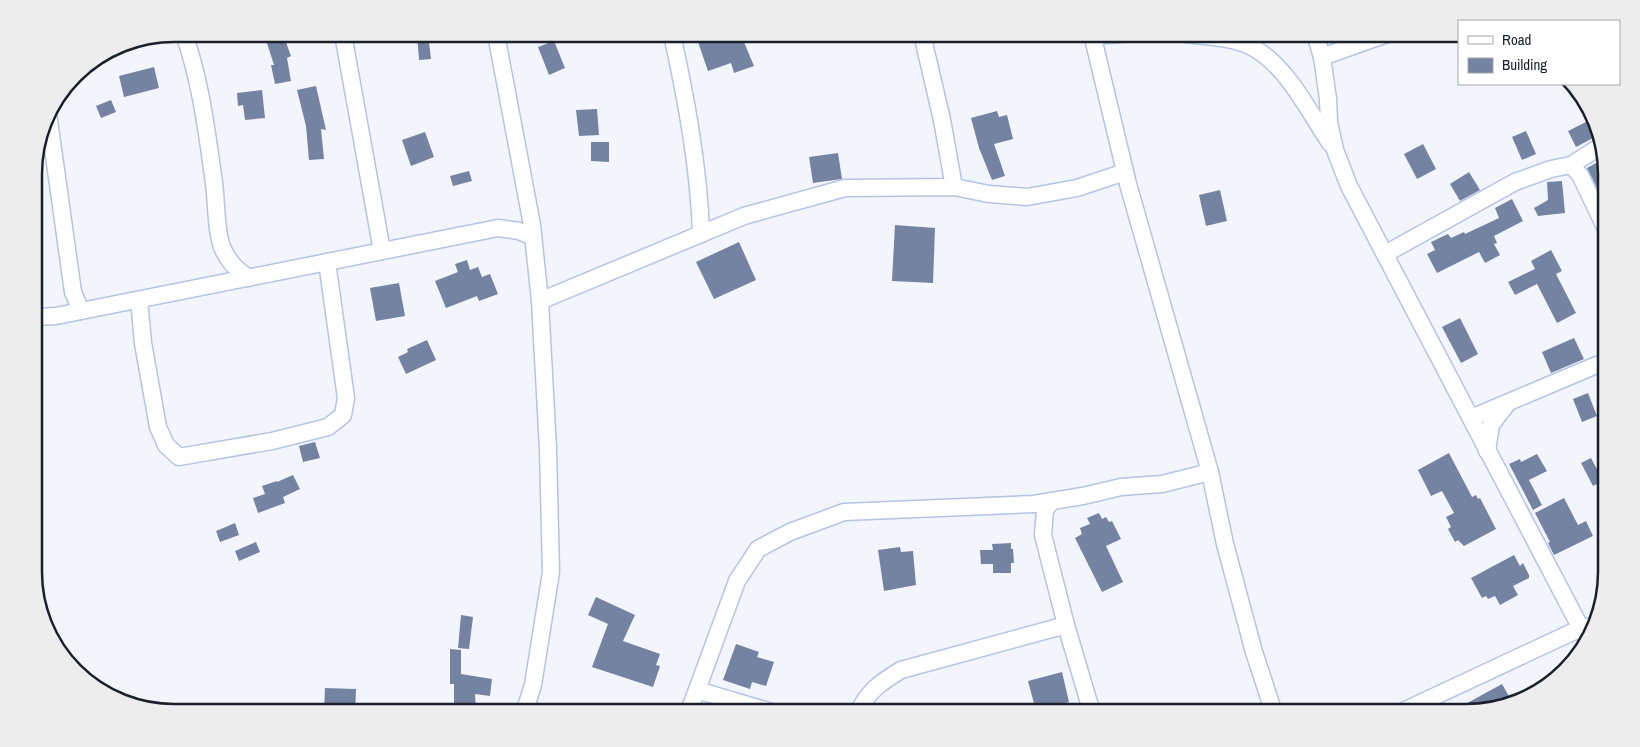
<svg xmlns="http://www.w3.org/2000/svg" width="1640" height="747" viewBox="0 0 1640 747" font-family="'Archivo Narrow',sans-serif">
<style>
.building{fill:#7483a2}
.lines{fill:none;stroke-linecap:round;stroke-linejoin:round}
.minor-casing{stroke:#b5c4e4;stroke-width:19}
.minor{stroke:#fff;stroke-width:16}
.rim{fill:none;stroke:#1a202b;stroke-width:2.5}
</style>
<rect width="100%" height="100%" fill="#f2f5fc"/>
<g class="building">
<path d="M 283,34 L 291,56 L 287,58 L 291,81 L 275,84 L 271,65 L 274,65 L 266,40 Z"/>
<path d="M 417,34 L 428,34 L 431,59 L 419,60 Z"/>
<path d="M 719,34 L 721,37 L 730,34 L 733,34 L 734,37 L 741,35 L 754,66 L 734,73 L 731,63 L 708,71 L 698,42 Z"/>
<path d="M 554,41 L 565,68 L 549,75 L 538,47 Z"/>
<path d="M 154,67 L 159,88 L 124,97 L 119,76 Z"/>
<path d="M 316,86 L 326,130 L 321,129 L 324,159 L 309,160 L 306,126 L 297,90 Z"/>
<path d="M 262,90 L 265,118 L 245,120 L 243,105 L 238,106 L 237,93 Z"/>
<path d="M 111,100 L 116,112 L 101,118 L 96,106 Z"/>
<path d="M 597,109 L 599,135 L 579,136 L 576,110 Z"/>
<path d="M 997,111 L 999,117 L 1007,115 L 1013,139 L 994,144 L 1005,176 L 992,180 L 979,148 L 971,118 Z"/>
<path d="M 1590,120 L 1597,136 L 1576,147 L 1568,131 Z"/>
<path d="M 1526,131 L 1536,154 L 1522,160 L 1512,137 Z"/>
<path d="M 425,132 L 434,157 L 411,166 L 402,140 Z"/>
<path d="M 591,142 L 609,142 L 609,162 L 591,161 Z"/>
<path d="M 1423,144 L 1436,169 L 1417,179 L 1404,154 Z"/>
<path d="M 838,153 L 842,179 L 813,183 L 809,157 Z"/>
<path d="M 1605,158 L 1605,204 L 1587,168 Z"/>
<path d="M 469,171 L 472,181 L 453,186 L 450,176 Z"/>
<path d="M 1469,172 L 1480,190 L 1460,201 L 1450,184 Z"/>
<path d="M 1562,181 L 1565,213 L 1538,216 L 1534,208 L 1548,200 L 1547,182 Z"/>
<path d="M 1220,190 L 1227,221 L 1206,226 L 1199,195 Z"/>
<path d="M 1512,199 L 1523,221 L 1494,236 L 1497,243 L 1494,244 L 1500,255 L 1485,263 L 1479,252 L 1437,273 L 1427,254 L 1435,250 L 1431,242 L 1448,234 L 1451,238 L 1464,232 L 1465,234 L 1499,218 L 1495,208 Z"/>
<path d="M 895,225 L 935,228 L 933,283 L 892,281 Z"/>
<path d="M 739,242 L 756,280 L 714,299 L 696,262 Z"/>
<path d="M 1551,250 L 1562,271 L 1556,274 L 1576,313 L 1557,323 L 1537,284 L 1515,295 L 1508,282 L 1535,269 L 1531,261 Z"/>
<path d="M 467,260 L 470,270 L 478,267 L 482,277 L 490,274 L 498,294 L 479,301 L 477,296 L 446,308 L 435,281 L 458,272 L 455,264 Z"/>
<path d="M 399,283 L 405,316 L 376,321 L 370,288 Z"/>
<path d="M 1460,318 L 1478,354 L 1461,363 L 1442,327 Z"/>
<path d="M 1574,338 L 1584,359 L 1551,373 L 1542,352 Z"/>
<path d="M 427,340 L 436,360 L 406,374 L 398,357 L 408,352 L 407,349 Z"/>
<path d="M 1588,393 L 1597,416 L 1582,422 L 1573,399 Z"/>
<path d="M 315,442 L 320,458 L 303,462 L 299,446 Z"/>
<path d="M 1449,453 L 1472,497 L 1476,495 L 1478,499 L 1480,498 L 1496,529 L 1464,546 L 1458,540 L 1455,542 L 1448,529 L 1451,527 L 1446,517 L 1454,513 L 1442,491 L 1431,496 L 1418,470 Z"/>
<path d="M 1537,454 L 1547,471 L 1529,480 L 1542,505 L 1533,510 L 1509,464 L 1520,459 L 1521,462 Z"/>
<path d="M 1591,458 L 1603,481 L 1593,486 L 1581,463 Z"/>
<path d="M 293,475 L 300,489 L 283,497 L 285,503 L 258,513 L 253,498 L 265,494 L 262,486 L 277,481 L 277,482 Z"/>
<path d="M 1564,498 L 1578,525 L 1586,521 L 1593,536 L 1554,555 L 1548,543 L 1550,542 L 1535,513 Z"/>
<path d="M 1099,513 L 1102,519 L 1106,517 L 1109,522 L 1112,521 L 1121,539 L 1106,546 L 1123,582 L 1102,592 L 1075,538 L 1082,534 L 1080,528 L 1090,524 L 1087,518 Z"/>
<path d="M 235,523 L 239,535 L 220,542 L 216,531 Z"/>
<path d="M 256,542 L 260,552 L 239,561 L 235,551 Z"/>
<path d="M 1011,543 L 1011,549 L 1013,549 L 1014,563 L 1011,563 L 1011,573 L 993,573 L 993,564 L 981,564 L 980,550 L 993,550 L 992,544 Z"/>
<path d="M 900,547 L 901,552 L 913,551 L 916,585 L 884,591 L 878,550 Z"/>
<path d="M 1514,555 L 1520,566 L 1523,563 L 1529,575 L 1529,578 L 1513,586 L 1518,595 L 1500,605 L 1495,596 L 1488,599 L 1486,596 L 1482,598 L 1471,578 Z"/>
<path d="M 596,597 L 635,615 L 623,641 L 660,654 L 656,665 L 660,666 L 653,687 L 592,667 L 608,624 L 588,615 Z"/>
<path d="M 461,615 L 473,617 L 469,649 L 458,648 Z"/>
<path d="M 736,644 L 759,652 L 757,657 L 774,662 L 766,686 L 752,682 L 750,689 L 723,680 Z"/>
<path d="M 450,649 L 461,650 L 461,674 L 492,679 L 490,696 L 475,694 L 476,713 L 454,713 L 454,684 L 450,684 Z"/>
<path d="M 1062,672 L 1069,702 L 1036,711 L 1028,681 Z"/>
<path d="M 1502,684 L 1511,700 L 1474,713 L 1449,713 Z"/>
<path d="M 325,688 L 356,689 L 355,713 L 324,713 Z"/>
</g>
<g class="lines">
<defs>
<g id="minor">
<path d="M 184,34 C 201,82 207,133 214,183 C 217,204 215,227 222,247 C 228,262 237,270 249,278"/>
<path d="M 343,34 L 382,251"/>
<path d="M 496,34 L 532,225 L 540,301 L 548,449 L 551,572 L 533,685 L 524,713"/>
<path d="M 672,34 C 686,99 699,167 701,234"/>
<path d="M 922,34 L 942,120 L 954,187"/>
<path d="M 1092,34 L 1128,184 L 1210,472 L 1225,544 L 1254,652 L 1274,713"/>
<path d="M 1187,34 C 1209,37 1232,37 1252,47 C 1287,66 1308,110 1330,143"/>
<path d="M 1315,34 L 1322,57 L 1328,99 L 1329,122 L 1335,150 L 1349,186 L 1586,638"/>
<path d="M 1092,36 L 1120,34"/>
<path d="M 1322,57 L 1387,34"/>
<path d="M 48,113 L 73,292 L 81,311"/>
<path d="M 1571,165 L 1601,146"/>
<path d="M 1385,254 L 1515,182 L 1551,169 L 1571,165 L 1580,175 L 1605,227"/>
<path d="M 139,300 L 143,343 L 158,427 L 166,445 L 179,457 L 272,441 L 328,427 L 343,415 L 346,398 L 327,262"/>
<path d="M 540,301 L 744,216 L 845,188 L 954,187 L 989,194 L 1027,197 L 1077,188 L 1125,172"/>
<path d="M 34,317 L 56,316 L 498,228 L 519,231 L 533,237"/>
<path d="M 1471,418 L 1606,361"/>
<path d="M 1487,451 L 1491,425 L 1507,404"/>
<path d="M 1052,501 L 1045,510 L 1043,535 L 1066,625 L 1092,713"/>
<path d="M 697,690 L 737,581 L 758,549 L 790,532 L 844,512 L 1034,504 L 1083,496 L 1121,487 L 1162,484 L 1210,472"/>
<path d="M 688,713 L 697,690 L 775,713"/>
<path d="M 858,713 C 867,692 881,682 901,670 L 1066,625"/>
<path d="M 1399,713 L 1581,628 L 1595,626"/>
</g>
</defs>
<use href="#minor" class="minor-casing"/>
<use href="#minor" class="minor"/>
</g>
<path d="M0 0H1640V747H0ZM174 42H1466A132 132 0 0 1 1598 174V572A132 132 0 0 1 1466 704H174A132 132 0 0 1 42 572V174A132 132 0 0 1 174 42Z" fill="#ededee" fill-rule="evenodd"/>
<path class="rim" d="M174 42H1466A132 132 0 0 1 1598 174V572A132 132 0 0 1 1466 704H174A132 132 0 0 1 42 572V174A132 132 0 0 1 174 42Z"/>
<rect x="1458" y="20" width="162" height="65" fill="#ffffff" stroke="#a3a6aa"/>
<rect x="1468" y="36" width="25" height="8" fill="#ffffff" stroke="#a3a6aa"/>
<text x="1502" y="45" font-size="15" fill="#1a202b">Road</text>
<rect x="1468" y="58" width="25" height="15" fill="#7483a2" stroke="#a3a6aa"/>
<text x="1502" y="70" font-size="15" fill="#1a202b">Building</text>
</svg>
